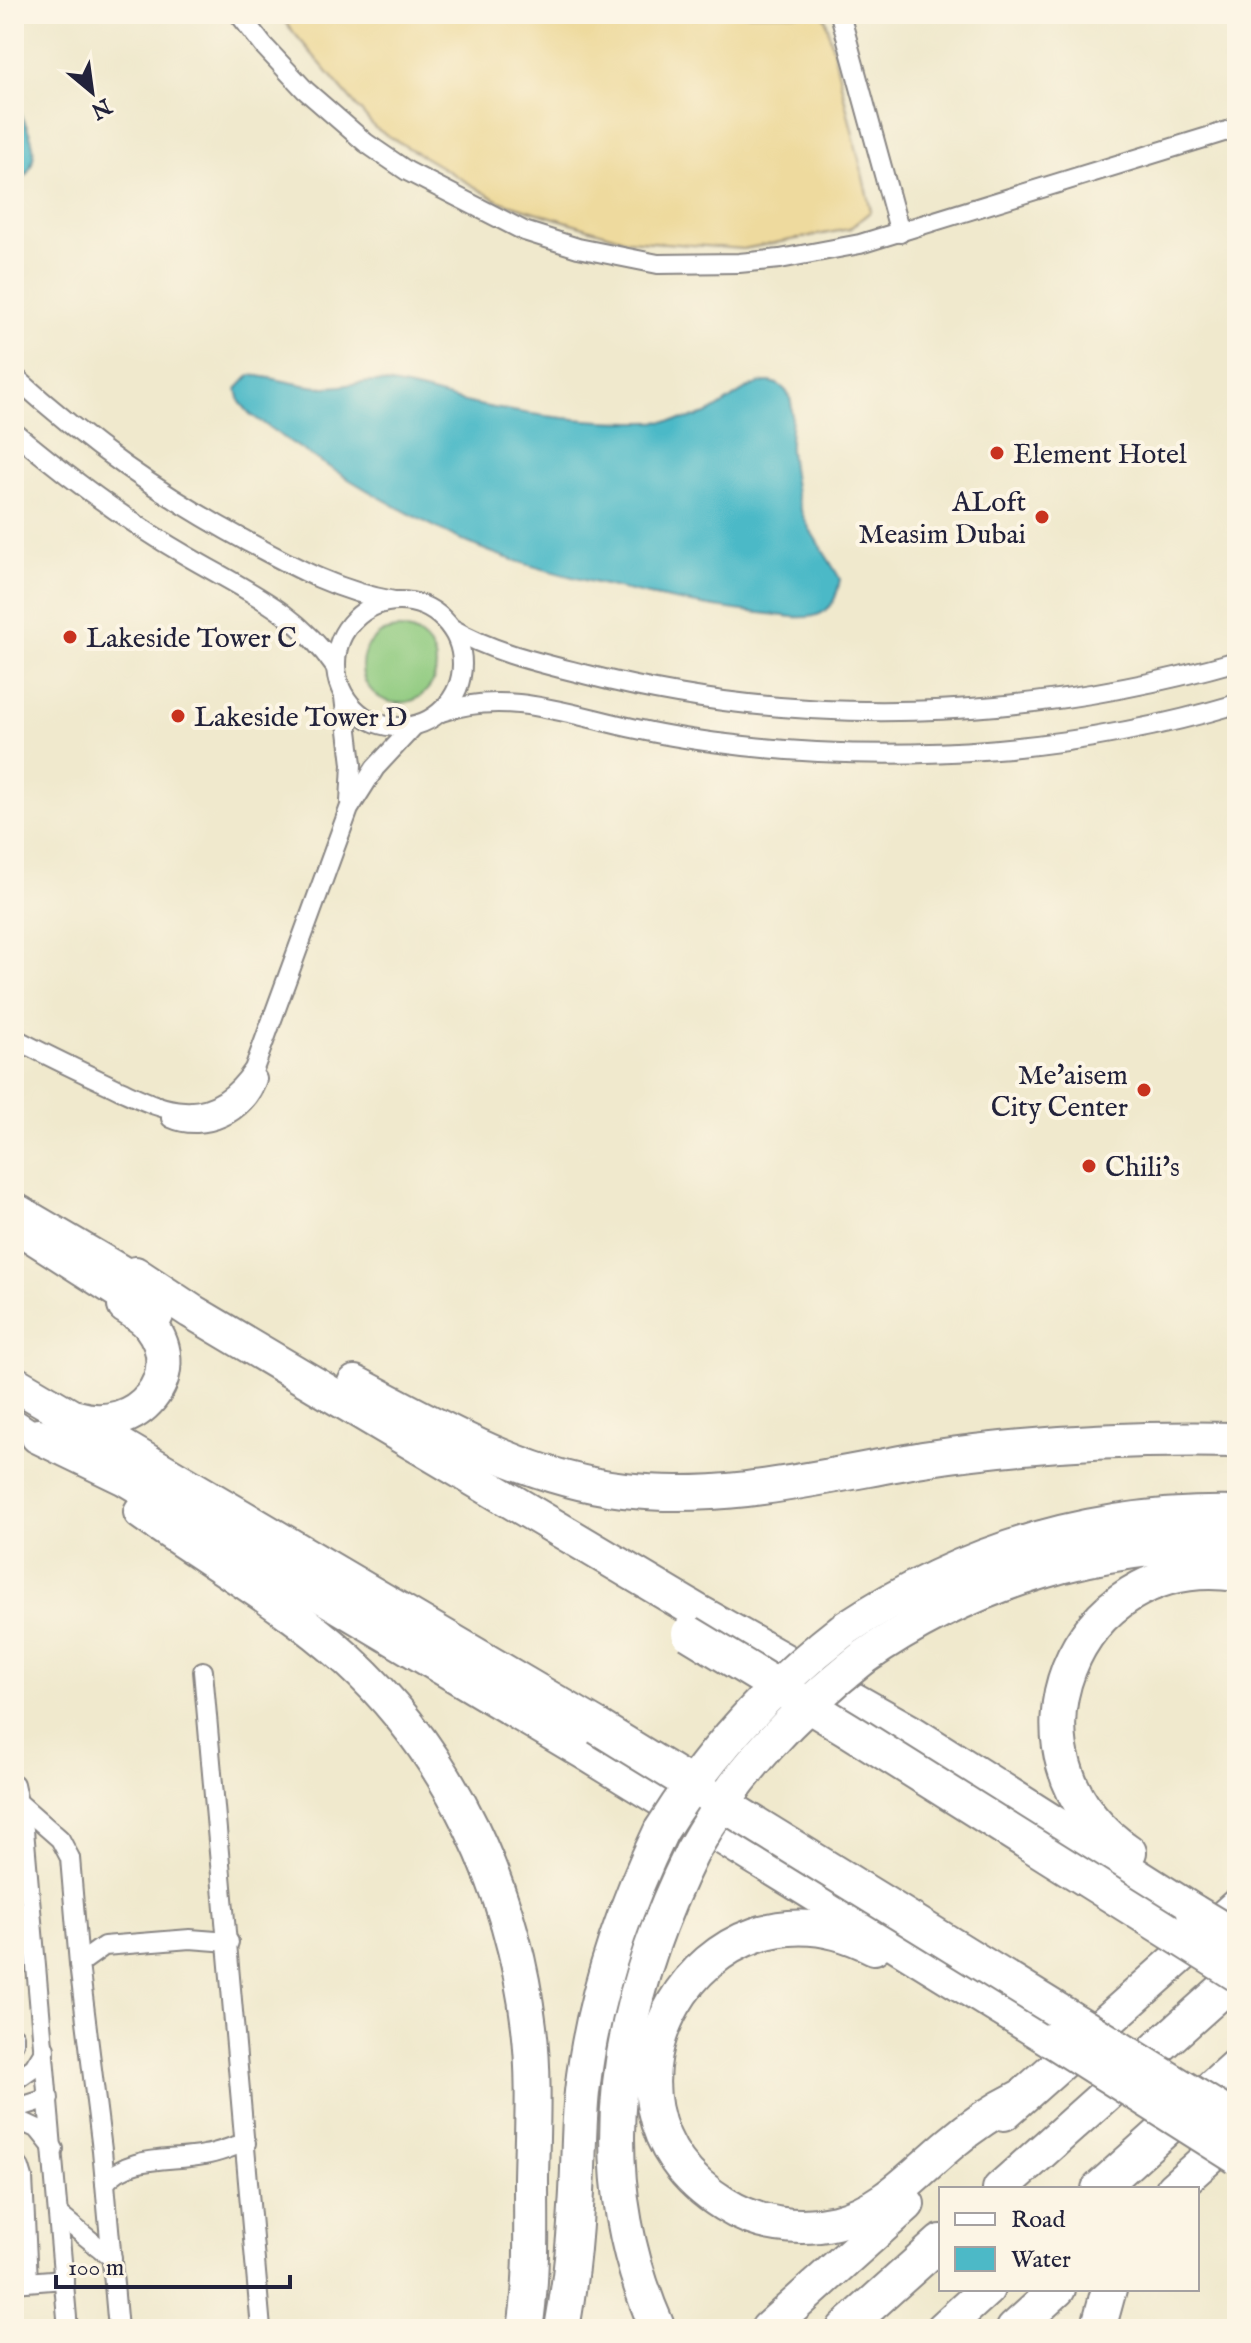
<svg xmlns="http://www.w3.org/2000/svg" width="1251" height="2343" viewBox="0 0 1251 2343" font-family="'IM FELL English',serif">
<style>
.green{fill:#8fca7f;stroke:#58765d;stroke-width:2}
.sand{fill:#eeda9e;stroke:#887e6c;stroke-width:2}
.water{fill:#4cb9c7;stroke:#376e81;stroke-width:2}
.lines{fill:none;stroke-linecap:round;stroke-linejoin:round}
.minor-casing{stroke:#898684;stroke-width:22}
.tertiary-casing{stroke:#898684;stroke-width:26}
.motorway-casing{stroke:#898684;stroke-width:38}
.minor{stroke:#fff;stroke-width:18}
.tertiary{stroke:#fff;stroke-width:22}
.motorway{stroke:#fff;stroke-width:34}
.motorway-bridge-casing{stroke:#898684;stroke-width:38;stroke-linecap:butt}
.motorway-bridge{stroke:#fff;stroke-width:34}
.poi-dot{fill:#c8321e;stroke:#fcf5e5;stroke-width:3}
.labels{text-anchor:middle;stroke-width:8;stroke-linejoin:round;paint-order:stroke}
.poi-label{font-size:28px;fill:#22223b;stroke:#fcf5e5;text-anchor:start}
</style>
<rect width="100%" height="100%" fill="#fcf5e5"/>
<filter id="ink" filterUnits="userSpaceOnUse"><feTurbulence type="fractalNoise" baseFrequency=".0125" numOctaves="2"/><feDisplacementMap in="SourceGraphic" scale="16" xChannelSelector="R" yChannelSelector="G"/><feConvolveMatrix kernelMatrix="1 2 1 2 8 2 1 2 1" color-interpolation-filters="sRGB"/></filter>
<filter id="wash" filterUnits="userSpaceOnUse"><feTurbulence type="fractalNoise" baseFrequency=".006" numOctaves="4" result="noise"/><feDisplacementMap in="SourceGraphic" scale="32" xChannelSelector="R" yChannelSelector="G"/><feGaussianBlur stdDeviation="1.8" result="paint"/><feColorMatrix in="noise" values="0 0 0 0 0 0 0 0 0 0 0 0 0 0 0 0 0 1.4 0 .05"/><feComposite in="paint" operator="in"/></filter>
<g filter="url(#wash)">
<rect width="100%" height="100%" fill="#f0e9cd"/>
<circle class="green" cx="399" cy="666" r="37"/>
<path class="sand" d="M 278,14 L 822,14 L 826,20 L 871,211 L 849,229 L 743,249 L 627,240 L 499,201 L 375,128 Z"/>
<g class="water">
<path d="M 14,98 C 28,133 50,157 14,188 Z"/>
<path d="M 250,375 C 274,377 297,386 322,387 C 340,388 359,381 376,382 C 412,385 447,399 483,406 C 531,415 584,422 634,422 C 657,422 683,422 706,414 C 728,406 762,364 786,391 C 798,405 788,435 790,451 C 793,474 795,501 806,522 C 816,542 830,560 840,579 C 837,596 833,611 814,616 C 797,620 776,614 759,613 C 699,606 639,594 580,579 C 541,569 501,558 464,541 C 389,506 317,462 250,414 L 240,402 L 237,389 Z"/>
</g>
</g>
<g filter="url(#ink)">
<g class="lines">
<defs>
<g id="minor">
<path d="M 239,14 L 263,45 L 305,90 L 366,143 L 407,171 L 524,231 L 578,248 L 658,264 L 739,263 L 780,259 L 860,244 L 1237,128"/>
<path d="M 840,14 L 900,233"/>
<path d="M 14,376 C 89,444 159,494 248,542 C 296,568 340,592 394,601"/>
<path d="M 14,432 C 68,477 126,521 187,556 C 245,590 297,611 336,668"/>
<circle cx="399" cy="664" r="63"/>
<path d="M 451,628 C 494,653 541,663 588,675 C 800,729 1028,721 1237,661"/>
<path d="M 344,697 L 352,764 L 350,802"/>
<path d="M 441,712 C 508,689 570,715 637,729 C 672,737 708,742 744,746 C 908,764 1079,751 1237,704"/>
<path d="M 14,1038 C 49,1057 84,1073 120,1090 C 140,1099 161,1110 184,1111 C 215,1113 238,1093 254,1069 L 349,809 L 375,768 L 414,726"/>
<path d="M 171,1118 C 204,1133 246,1113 257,1079"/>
<path d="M 203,1671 L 261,2329"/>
<path d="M 14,1784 L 24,1830 L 68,2329"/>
<path d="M 19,1803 L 60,1839 L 70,1858 L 79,1964 L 102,2150 L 118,2329"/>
<path d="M 79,1964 L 104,1946 L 190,1939 L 229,1942"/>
<path d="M 14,2036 L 14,2043"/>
<path d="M 14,2081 L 34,2067 L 45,2049"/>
<path d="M 14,2109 L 49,2098"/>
<path d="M 14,2118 L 38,2129 L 54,2149"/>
<path d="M 14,2160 L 20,2168 L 23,2178 L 28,2281"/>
<path d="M 105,2183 C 128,2154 172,2162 204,2155 C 219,2153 232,2146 246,2143"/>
<path d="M 58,2214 L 112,2258"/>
<path d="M 14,2283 L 64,2279"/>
</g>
<g id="tertiary">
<path d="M 14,1203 L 135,1274"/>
<path d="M 14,1420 L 38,1436"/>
</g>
<g id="motorway">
<path d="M 14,1224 L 156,1315"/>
<path d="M 135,1274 L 191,1311 L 700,1613 L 912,1733 L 1194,1912"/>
<path d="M 14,1383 L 598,1727"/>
<path d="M 355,1383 C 441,1428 526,1479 624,1490 C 726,1502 824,1476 923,1459 C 1026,1443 1133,1438 1237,1440"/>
<path d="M 77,1418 C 137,1436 189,1375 150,1325 C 144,1317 134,1312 125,1306"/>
<path d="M 38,1436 L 125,1478 L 586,1753 L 1052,2040"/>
<path d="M 141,1512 C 210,1561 285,1603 348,1660 C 451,1754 513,1890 529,2027 C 535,2077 532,2128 531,2178 C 531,2229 533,2279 525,2329"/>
<path d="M 843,1630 C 963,1550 1092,1511 1237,1514"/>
<path d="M 863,1658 C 973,1581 1103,1542 1237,1545"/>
<path d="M 1129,1852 C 990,1759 1072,1549 1237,1574"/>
<path d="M 874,1947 C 703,1857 561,2103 724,2204 C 757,2225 798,2231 836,2222 C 883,2211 914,2174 950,2144 C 972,2125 995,2110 1021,2097"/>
<path d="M 1004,2113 L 1237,1906"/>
<path d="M 1000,2189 L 1237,1977"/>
<path d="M 1099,2189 L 1237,2065"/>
<path d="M 1173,2189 L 1237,2132"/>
<path d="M 562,2329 C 569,2289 574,2248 576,2208 C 579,2169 578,2131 582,2092 C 592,2000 621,1914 661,1831"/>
<path d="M 658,2329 C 586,2168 616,2005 692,1852"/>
<path d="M 768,2329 L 907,2204"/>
<path d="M 844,2329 L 941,2242"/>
<path d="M 943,2329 L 987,2289"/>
<path d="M 1014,2329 L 1058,2289"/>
<path d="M 1098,2329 L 1109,2289"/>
</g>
</defs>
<use href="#minor" class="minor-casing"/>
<use href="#tertiary" class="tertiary-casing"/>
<use href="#motorway" class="motorway-casing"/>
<use href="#minor" class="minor"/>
<use href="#tertiary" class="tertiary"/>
<use href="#motorway" class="motorway"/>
<defs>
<g id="motorway-bridge">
<path d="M 689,1633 L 849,1730 L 1237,1974"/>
<path d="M 598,1727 L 1237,2121"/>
<path d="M 661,1831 C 710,1752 769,1687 843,1630"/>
<path d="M 692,1852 C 735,1774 793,1713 863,1658"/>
<path d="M 1194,1912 L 1237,1938"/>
<path d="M 1052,2040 L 1237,2157"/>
</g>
</defs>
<use href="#motorway-bridge" class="motorway-bridge-casing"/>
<use href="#motorway-bridge" class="motorway-bridge"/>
</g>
</g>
<g class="poi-dot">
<circle cx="997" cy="453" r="8"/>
<circle cx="1042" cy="517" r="8"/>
<circle cx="70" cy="637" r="8"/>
<circle cx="178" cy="716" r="8"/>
<circle cx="1144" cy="1090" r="8"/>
<circle cx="1089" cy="1166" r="8"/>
</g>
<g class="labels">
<g class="poi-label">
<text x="1013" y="463">Element Hotel</text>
<text x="1026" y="511" text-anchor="end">ALoft<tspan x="1026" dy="32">Measim Dubai</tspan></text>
<text x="86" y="647">Lakeside Tower C</text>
<text x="194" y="726">Lakeside Tower D</text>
<text x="1128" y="1084" text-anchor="end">Me'aisem<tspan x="1128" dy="32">City Center</tspan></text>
<text x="1105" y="1176">Chili's</text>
</g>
</g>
<rect width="1251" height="2343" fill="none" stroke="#fcf5e5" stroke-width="48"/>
<rect x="939" y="2187" width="260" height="104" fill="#fcf5e5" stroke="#a5a1a1" stroke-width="2"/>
<rect x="955" y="2213" width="40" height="12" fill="#ffffff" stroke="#a5a1a1" stroke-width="2"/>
<text x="1011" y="2227" font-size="24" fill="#22223b">Road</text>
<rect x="955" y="2247" width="40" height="24" fill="#4cb9c7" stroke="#a5a1a1" stroke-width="2"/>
<text x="1011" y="2267" font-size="24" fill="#22223b">Water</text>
<g transform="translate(92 92) rotate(151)" stroke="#fcf5e5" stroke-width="6" paint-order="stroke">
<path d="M0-6L14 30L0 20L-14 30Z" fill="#22223b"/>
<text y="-12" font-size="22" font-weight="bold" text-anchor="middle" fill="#22223b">N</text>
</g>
<path d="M56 2275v12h234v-12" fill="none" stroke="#22223b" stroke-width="4"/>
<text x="68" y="2275" font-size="24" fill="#22223b" stroke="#fcf5e5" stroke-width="6" paint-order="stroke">100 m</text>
</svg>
